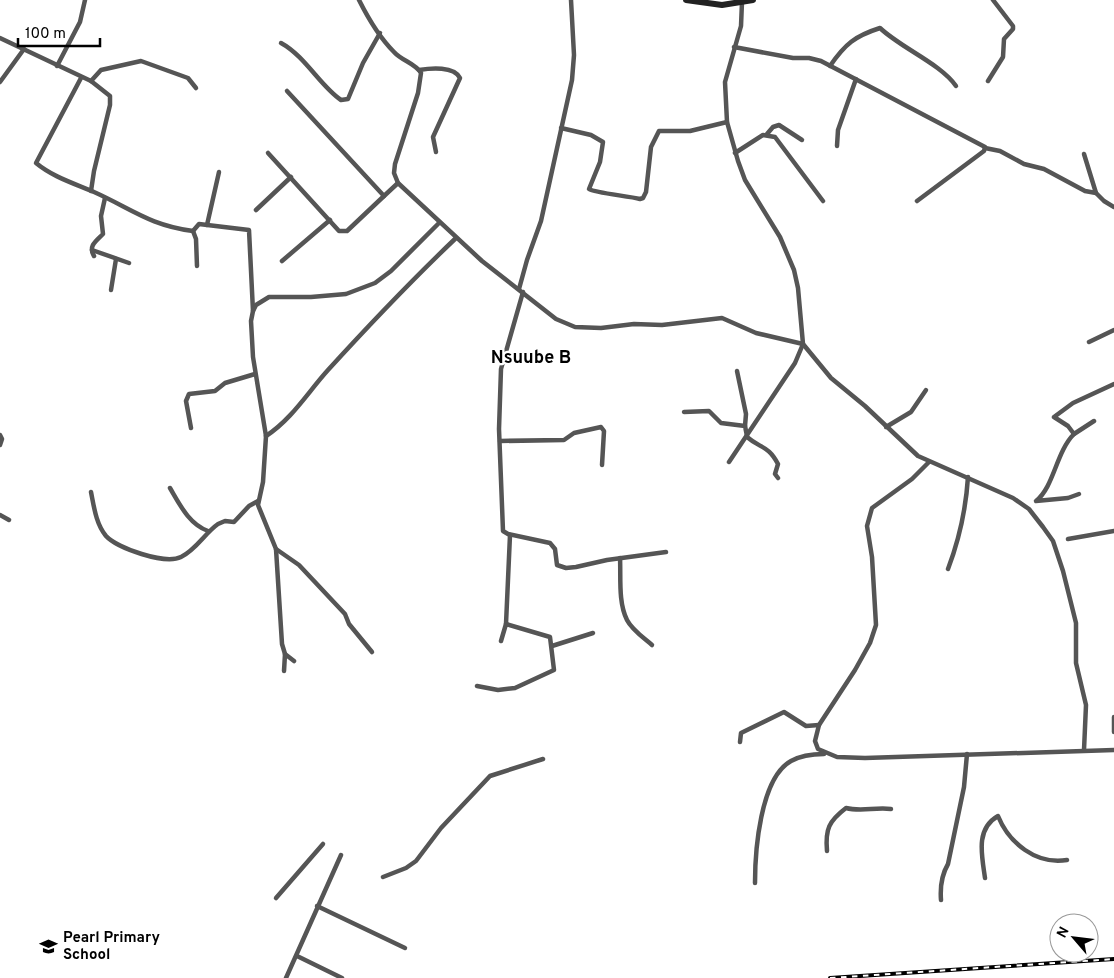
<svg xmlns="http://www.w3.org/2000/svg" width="1114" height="978" viewBox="0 0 1114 978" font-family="Overpass,sans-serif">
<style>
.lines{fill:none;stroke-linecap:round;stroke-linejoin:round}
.street{stroke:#555;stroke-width:4.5}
.secondary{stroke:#222;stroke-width:6}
.rail-casing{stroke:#000;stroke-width:4}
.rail{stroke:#fff;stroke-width:2;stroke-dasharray:5.5;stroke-linecap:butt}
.labels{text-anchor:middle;stroke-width:4.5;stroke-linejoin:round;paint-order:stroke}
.poi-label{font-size:15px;font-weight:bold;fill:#000;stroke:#fff;text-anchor:start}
.quarter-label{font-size:18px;font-weight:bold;fill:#000;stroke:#fff}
</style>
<rect width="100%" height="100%" fill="#fff"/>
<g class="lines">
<g class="street">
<path d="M 359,0 C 368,18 380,38 394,52 C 402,61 415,63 421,73 L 418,93 L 395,164 L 394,173 L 398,183 L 482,261 L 556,319 L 575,327 L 601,328 L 634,324 L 662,325 L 722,318 L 756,333 L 803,344 L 795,363 L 729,462"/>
<path d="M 742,2 L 741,26 L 725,82 L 727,122 L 738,161 L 745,180 L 780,237 L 794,270 L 798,288 L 803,344 L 831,378 L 865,406 L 918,456 L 1013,498 L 1029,509 L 1043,527 L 1053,541 L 1063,571 L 1076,623 L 1076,663 L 1086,705 L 1084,750"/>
<path d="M 0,38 L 91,81 L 110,96 L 110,105 L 94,171 L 91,191"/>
<path d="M 281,43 C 305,56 321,87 341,100 L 348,99 L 363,63 L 380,33"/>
<path d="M 734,47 L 793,58 L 809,58 L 821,61 L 985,147 L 984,151 L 917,201"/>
<path d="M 57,66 L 80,22 L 85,0"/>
<path d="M 830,66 C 845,44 855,36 880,28 C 901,48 941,64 956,86"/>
<path d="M 419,70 C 431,68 454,66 460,78 L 433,137 L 436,152"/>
<path d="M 81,78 L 36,163 C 53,177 73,183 94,192 C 132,209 149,225 193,231"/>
<path d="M 91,81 L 101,70 L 141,61 L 188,78 L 196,88"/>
<path d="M 988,81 L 1003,57 L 1004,39 L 1013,29 L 1013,26 L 993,0"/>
<path d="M 0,82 L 24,49"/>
<path d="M 287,91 L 384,196 L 398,183"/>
<path d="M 561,128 L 591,135 L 603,142 L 600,162 L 589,189 C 595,193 629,196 640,199 L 643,198 L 646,192 L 651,147 L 659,131 L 690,131 L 727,122"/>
<path d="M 767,134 L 773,127 L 779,125 L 802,140"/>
<path d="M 837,146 L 838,130 L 856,79"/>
<path d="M 985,148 L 1000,151 L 1024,164 L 1044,169 L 1085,191 L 1096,193 L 1104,201 L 1114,207"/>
<path d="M 268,153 L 339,231 L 347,231 L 384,196"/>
<path d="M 735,153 L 763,135 L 775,137 L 823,201"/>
<path d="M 1084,154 L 1096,193"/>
<path d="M 256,210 L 291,177"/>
<path d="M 207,225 L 219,172"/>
<path d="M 193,231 L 199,224 L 249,230 L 253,311"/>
<path d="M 193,231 L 196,239 L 197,266"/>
<path d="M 92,250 L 129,263"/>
<path d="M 94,256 C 88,246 96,241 103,234 L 101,216 L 105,198"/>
<path d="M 282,261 L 330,220"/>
<path d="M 519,289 L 527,260 L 541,221 L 572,80 L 574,55 L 571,0"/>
<path d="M 111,290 L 116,259"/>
<path d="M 523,292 L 501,369 L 499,429 L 503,531 L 508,534 L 550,543 L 555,549 L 557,565 L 566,568 L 576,567 L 607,560 L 666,552"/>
<path d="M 1089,342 L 1114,330"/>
<path d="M 737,371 L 746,414 L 745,426"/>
<path d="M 684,412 L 709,411 L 721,423 L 745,426 L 747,436"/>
<path d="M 1094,421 L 1074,434 L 1068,426 L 1054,417 L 1073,403 L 1114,384"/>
<path d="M 886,427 L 911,412 L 926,390"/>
<path d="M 191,428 L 186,401 L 189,394 L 215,391 L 225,383 L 255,374"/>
<path d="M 1074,434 C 1056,452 1054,487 1036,501 L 1068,498 L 1079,494"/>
<path d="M 0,435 L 2,439 L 0,445"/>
<path d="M 266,436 C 292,419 308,392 328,370 C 370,324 412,280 456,238"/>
<path d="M 747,437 C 761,449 768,445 778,464 L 775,474 L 778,478"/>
<path d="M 500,441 L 564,440 L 574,433 L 601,427 L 604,431 L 602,465"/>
<path d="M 929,462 L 912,479 L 872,508 L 867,526 L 872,557 L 876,625 L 870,643 L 855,670 L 819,725 L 815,741 L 818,749 L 837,757 L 865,758 L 1114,750"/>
<path d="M 170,488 C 180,505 189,524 208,531"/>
<path d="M 91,492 C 94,507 96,524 106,536 C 117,548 165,565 181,557 C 196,550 205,533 218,524 L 225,521 L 234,522 L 249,506 L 258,501"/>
<path d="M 0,515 L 9,520"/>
<path d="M 1068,539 L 1114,531"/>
<path d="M 276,549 L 299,565 L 345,614 L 349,624 L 372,652"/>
<path d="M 620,558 C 621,577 618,602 627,620 C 632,630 644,638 652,645"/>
<path d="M 948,569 C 959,540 966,508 968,477"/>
<path d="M 506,624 L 510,535"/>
<path d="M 552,646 L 593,633"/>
<path d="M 294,661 L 285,654 L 282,644 L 276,549 L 258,505 L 263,482 L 266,436 L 253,357 L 251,321 L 253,311 L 256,305 L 269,297 L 311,297 L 346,294 L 375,283 L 391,271 L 439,223"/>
<path d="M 284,671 L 285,654"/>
<path d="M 477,686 L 498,690 L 515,688 L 554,670 L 550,637 L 506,624 L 501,641"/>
<path d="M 1114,717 L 1114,732"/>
<path d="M 740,742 L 741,733 L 784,712 L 806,726 L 819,725"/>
<path d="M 827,851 C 825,829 829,821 846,808 C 861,812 875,807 891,809"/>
<path d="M 383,877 L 406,868 L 416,861 L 441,828 L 490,776 L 543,759"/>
<path d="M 985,878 C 982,856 975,829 998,816 C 1009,843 1036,865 1067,860"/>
<path d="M 755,883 C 755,852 760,778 791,761 C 800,756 814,754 824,754"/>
<path d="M 276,898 L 323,844"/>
<path d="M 941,900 C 940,887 941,876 948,864 L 964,787 L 967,754"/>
<path d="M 317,906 L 405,948"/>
<path d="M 297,956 L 342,978"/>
<path d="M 286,978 L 341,855"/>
</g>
<path class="secondary" d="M 686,0 L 722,5 L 753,0"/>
<defs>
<path id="rail" d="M 830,978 L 1114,959"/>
</defs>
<use href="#rail" class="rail-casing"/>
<use href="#rail" class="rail"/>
</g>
<defs>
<symbol id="school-bare" viewBox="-9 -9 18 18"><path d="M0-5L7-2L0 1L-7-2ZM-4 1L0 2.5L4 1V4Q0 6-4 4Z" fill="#000" stroke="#fff" stroke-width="2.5" paint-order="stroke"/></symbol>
</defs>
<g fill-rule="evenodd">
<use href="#school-bare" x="36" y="934" width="25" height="25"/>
</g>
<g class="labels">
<g class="poi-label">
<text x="63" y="942">Pearl Primary<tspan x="63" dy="17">School</tspan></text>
</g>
<g class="quarter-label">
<text x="531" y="363">Nsuube B</text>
</g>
</g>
<g transform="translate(1074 938) rotate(298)"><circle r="24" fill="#ffffff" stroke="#999999"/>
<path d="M0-4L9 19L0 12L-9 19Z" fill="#000000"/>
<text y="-8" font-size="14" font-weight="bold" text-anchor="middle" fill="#000000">N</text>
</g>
<path d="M18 38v8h82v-8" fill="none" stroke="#000000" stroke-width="2.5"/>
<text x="25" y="38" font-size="15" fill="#000000" stroke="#ffffff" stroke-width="4" paint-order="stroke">100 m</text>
</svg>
